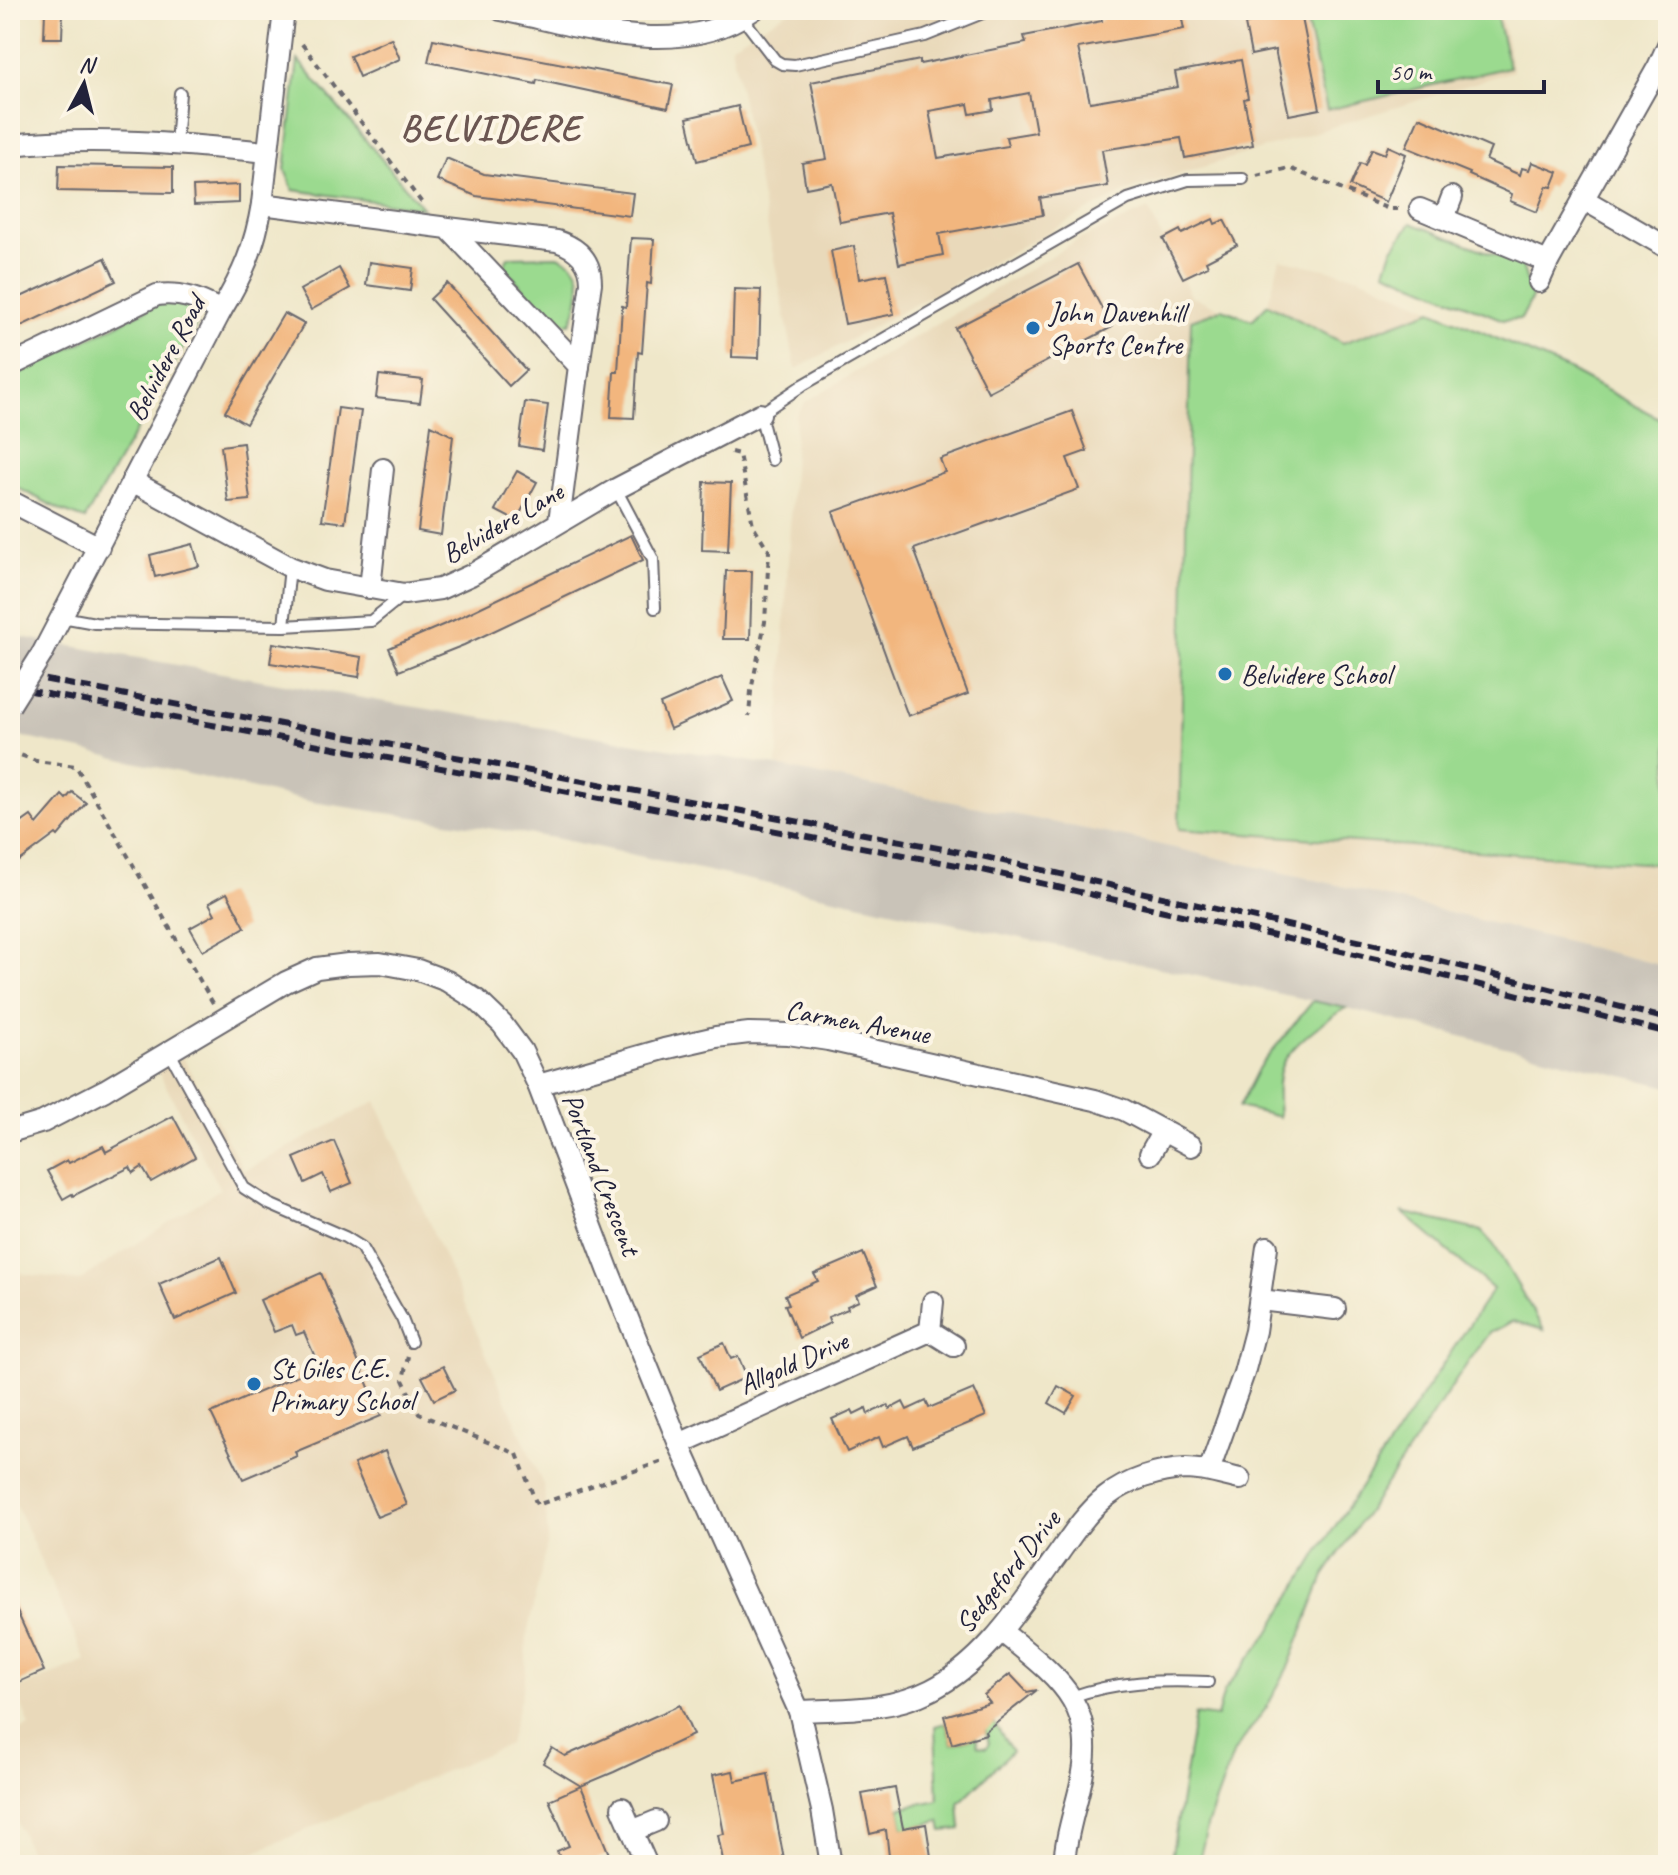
<svg xmlns="http://www.w3.org/2000/svg" width="1678" height="1875" viewBox="0 0 1678 1875" font-family="Caveat,sans-serif">
<style>
.built{fill:#e9d9ba}
.industrial{fill:#c9c3b8}
.green{fill:#9bda8f;stroke:#5e7e65;stroke-width:2}
.building{fill:#f2b67e;fill-rule:evenodd}
.lines{fill:none;stroke-linecap:round;stroke-linejoin:round}
.lane-casing{stroke:#6a676d;stroke-width:14}
.street-casing{stroke:#6a676d;stroke-width:24}
.path{stroke:#6a676d;stroke-width:4;stroke-dasharray:6 6;stroke-linecap:butt}
.lane{stroke:#fff;stroke-width:10}
.street{stroke:#fff;stroke-width:20}
.rail{stroke:#22223b;stroke-width:6;stroke-dasharray:12 6;stroke-linecap:butt}
.street-bridge-casing{stroke:#6a676d;stroke-width:24;stroke-linecap:butt}
.street-bridge{stroke:#fff;stroke-width:20}
.poi-dot{fill:#1f6fb2;stroke:#fcf5e5;stroke-width:3}
.labels{text-anchor:middle;stroke-width:8;stroke-linejoin:round;paint-order:stroke}
.poi-label{font-size:28px;fill:#22223b;stroke:#fcf5e5;text-anchor:start}
.street-label{font-size:28px;fill:#22223b;stroke:#fcf5e5}
.district-label{font-size:36px;font-weight:bold;letter-spacing:2px;fill:#6b5652;stroke:#fcf5e5}
</style>
<rect width="100%" height="100%" fill="#fcf5e5"/>
<filter id="ink" filterUnits="userSpaceOnUse"><feTurbulence type="fractalNoise" baseFrequency=".0125" numOctaves="2"/><feDisplacementMap in="SourceGraphic" scale="16" xChannelSelector="R" yChannelSelector="G"/><feConvolveMatrix kernelMatrix="1 2 1 2 8 2 1 2 1" color-interpolation-filters="sRGB"/></filter>
<filter id="wash" filterUnits="userSpaceOnUse"><feTurbulence type="fractalNoise" baseFrequency=".006" numOctaves="4" result="noise"/><feDisplacementMap in="SourceGraphic" scale="32" xChannelSelector="R" yChannelSelector="G"/><feGaussianBlur stdDeviation="1.8" result="paint"/><feColorMatrix in="noise" values="0 0 0 0 0 0 0 0 0 0 0 0 0 0 0 0 0 1.4 0 .05"/><feComposite in="paint" operator="in"/></filter>
<g filter="url(#wash)">
<rect width="100%" height="100%" fill="#efe7c9"/>
<g class="built">
<path d="M 791,10 L 1500,10 L 1513,71 L 1135,188 L 1091,209 L 796,369 L 731,45 Z"/>
<path d="M 1148,209 L 1191,296 L 1222,309 L 1252,320 L 1268,303 L 1280,259 L 1360,277 L 1569,370 L 1668,423 L 1668,967 L 1333,884 L 1139,840 L 777,766 L 796,416 L 805,402 L 1078,240 Z"/>
<path d="M 183,1058 L 244,1171 L 376,1101 L 544,1487 L 548,1538 L 527,1635 L 525,1679 L 509,1744 L 224,1865 L 35,1865 L 10,1805 L 10,1734 L 30,1726 L 15,1690 L 86,1661 L 10,1492 L 10,1272 L 79,1281 L 220,1189 L 158,1071 Z"/>
</g>
<path class="industrial" d="M 10,635 L 385,702 L 777,766 L 1139,840 L 1333,884 L 1668,967 L 1668,1087 L 1346,1008 L 555,838 L 312,802 L 10,734 Z"/>
<g class="green">
<path d="M 1304,10 L 1495,10 L 1509,67 L 1327,110 Z"/>
<path d="M 298,60 L 423,208 L 293,190 L 285,169 Z"/>
<path d="M 1411,223 L 1522,265 L 1532,298 L 1521,319 L 1503,320 L 1385,271 L 1392,250 Z"/>
<path d="M 558,256 C 566,260 574,262 578,272 C 583,284 577,312 570,323 L 554,323 L 504,267 L 508,257 Z"/>
<path d="M 164,301 L 192,306 L 197,324 L 85,519 L 63,511 L 10,484 L 10,378 Z"/>
<path d="M 1268,304 L 1343,343 L 1432,310 L 1569,370 L 1668,423 L 1668,865 L 1179,829 L 1191,320 L 1222,309 L 1252,320 Z"/>
<path d="M 1313,1001 L 1346,1008 C 1324,1021 1298,1039 1284,1061 C 1275,1076 1278,1101 1279,1117 L 1239,1107 L 1259,1067 Z"/>
<path d="M 1402,1212 L 1481,1231 L 1494,1245 L 1544,1330 L 1513,1321 L 1490,1333 L 1469,1361 L 1324,1576 L 1289,1665 L 1267,1707 L 1234,1752 L 1208,1823 L 1198,1865 L 1170,1865 L 1195,1714 L 1217,1717 L 1224,1691 L 1269,1633 L 1318,1552 L 1493,1289 Z"/>
<path d="M 987,1712 L 1012,1751 L 959,1803 L 961,1829 L 942,1831 L 940,1821 L 903,1829 L 899,1808 L 938,1800 L 935,1726 L 946,1723 L 952,1744 L 976,1737 L 978,1746 L 986,1748 L 989,1743 L 980,1715 Z"/>
</g>
<g id="blocks">
<g class="building">
<path d="M 45,10 L 63,10 L 62,38 L 44,38 Z"/>
<path d="M 1100,10 L 1180,10 L 1184,29 L 1078,48 L 1090,102 L 1178,87 L 1175,72 L 1241,60 L 1248,98 L 1244,99 L 1253,145 L 1185,158 L 1181,138 L 1102,150 L 1108,186 L 1040,198 L 1043,215 L 939,234 L 943,255 L 899,264 L 889,213 L 840,222 L 832,183 L 806,188 L 802,163 L 827,159 L 811,82 L 920,60 L 920,64 L 1026,43 L 1024,36 L 1102,21 ZM 1029,93 L 1036,132 L 1006,137 L 1008,146 L 938,158 L 929,111 L 968,104 L 970,114 L 993,110 L 992,100 Z"/>
<path d="M 1301,13 L 1320,109 L 1289,115 L 1275,50 L 1251,55 L 1245,24 Z"/>
<path d="M 391,38 L 400,59 L 359,77 L 350,56 Z"/>
<path d="M 433,39 L 673,85 L 668,108 L 537,80 L 536,84 L 428,62 Z"/>
<path d="M 738,106 L 748,148 L 697,161 L 687,118 Z"/>
<path d="M 1419,117 L 1491,148 L 1486,160 L 1520,175 L 1522,168 L 1529,170 L 1532,162 L 1558,172 L 1552,187 L 1547,186 L 1537,212 L 1510,201 L 1512,194 L 1469,175 L 1470,173 L 1406,147 Z"/>
<path d="M 1388,146 L 1406,154 L 1386,202 L 1350,186 L 1360,163 L 1365,165 L 1372,149 L 1385,154 Z"/>
<path d="M 446,158 L 484,174 L 633,193 L 630,216 L 476,196 L 437,180 Z"/>
<path d="M 59,165 L 173,167 L 173,193 L 58,191 Z"/>
<path d="M 239,185 L 239,203 L 194,205 L 193,187 Z"/>
<path d="M 1213,219 L 1215,224 L 1224,220 L 1237,245 L 1206,261 L 1208,266 L 1183,278 L 1163,239 L 1180,230 L 1182,234 Z"/>
<path d="M 631,238 L 654,239 L 651,284 L 647,283 L 642,353 L 638,352 L 634,418 L 611,417 L 614,372 L 618,372 L 622,306 L 626,307 Z"/>
<path d="M 854,246 L 859,279 L 886,274 L 894,314 L 845,324 L 831,251 Z"/>
<path d="M 105,258 L 116,281 L 17,328 L 10,313 L 10,302 Z"/>
<path d="M 369,262 L 413,268 L 410,291 L 366,285 Z"/>
<path d="M 1078,264 L 1112,327 L 988,392 L 955,328 Z"/>
<path d="M 339,268 L 350,288 L 311,310 L 300,290 Z"/>
<path d="M 447,283 L 526,370 L 509,386 L 430,299 Z"/>
<path d="M 734,289 L 761,290 L 759,358 L 732,357 Z"/>
<path d="M 284,313 L 304,324 L 246,424 L 225,412 Z"/>
<path d="M 379,375 L 423,380 L 420,403 L 376,398 Z"/>
<path d="M 525,402 L 548,405 L 542,450 L 519,446 Z"/>
<path d="M 338,408 L 361,411 L 345,523 L 322,520 Z"/>
<path d="M 1072,411 L 1087,451 L 1067,458 L 1079,489 L 914,549 L 968,694 L 908,716 L 833,512 L 945,472 L 940,459 Z"/>
<path d="M 431,425 L 453,436 L 441,535 L 418,531 Z"/>
<path d="M 243,443 L 250,500 L 228,502 L 221,446 Z"/>
<path d="M 517,471 L 537,482 L 516,521 L 495,510 Z"/>
<path d="M 704,482 L 731,483 L 728,551 L 702,550 Z"/>
<path d="M 631,535 L 643,560 L 464,645 L 399,671 L 389,648 L 452,621 Z"/>
<path d="M 193,544 L 199,566 L 155,577 L 150,555 Z"/>
<path d="M 726,571 L 752,571 L 750,639 L 723,639 Z"/>
<path d="M 273,643 L 362,657 L 359,677 L 270,663 Z"/>
<path d="M 722,677 L 733,701 L 670,729 L 660,704 Z"/>
<path d="M 72,792 L 86,803 L 58,836 L 56,834 L 10,868 L 10,831 L 31,816 L 37,824 L 62,795 L 66,799 Z"/>
<path d="M 227,893 L 245,927 L 203,951 L 190,928 L 215,914 L 209,903 Z"/>
<path d="M 173,1116 L 195,1157 L 151,1182 L 142,1167 L 133,1173 L 130,1167 L 73,1196 L 72,1194 L 63,1199 L 47,1171 L 67,1160 L 69,1163 L 103,1146 L 106,1152 Z"/>
<path d="M 334,1141 L 352,1183 L 331,1192 L 323,1174 L 305,1183 L 294,1158 Z"/>
<path d="M 863,1253 L 877,1286 L 856,1295 L 859,1301 L 847,1306 L 848,1309 L 828,1317 L 830,1323 L 799,1338 L 785,1305 L 789,1304 L 785,1295 L 818,1281 L 814,1274 Z"/>
<path d="M 221,1257 L 236,1293 L 175,1320 L 159,1284 Z"/>
<path d="M 321,1273 L 381,1416 L 295,1452 L 297,1456 L 243,1479 L 211,1413 L 319,1366 L 304,1332 L 296,1335 L 292,1325 L 274,1332 L 260,1300 Z"/>
<path d="M 724,1343 L 731,1359 L 738,1356 L 747,1377 L 716,1391 L 700,1354 Z"/>
<path d="M 443,1366 L 455,1390 L 434,1400 L 422,1377 Z"/>
<path d="M 1058,1386 L 1076,1396 L 1066,1413 L 1049,1403 Z"/>
<path d="M 974,1389 L 986,1416 L 913,1447 L 908,1436 L 883,1447 L 879,1437 L 847,1452 L 832,1419 L 852,1410 L 854,1414 L 866,1408 L 868,1414 L 888,1405 L 890,1409 L 903,1402 L 907,1410 L 926,1401 L 929,1408 Z"/>
<path d="M 385,1451 L 407,1505 L 377,1517 L 354,1464 Z"/>
<path d="M 10,1596 L 44,1671 L 10,1686 Z"/>
<path d="M 1010,1674 L 1027,1692 L 1037,1690 L 985,1731 L 986,1734 L 952,1744 L 944,1716 L 990,1703 L 984,1695 Z"/>
<path d="M 680,1705 L 693,1735 L 614,1772 L 581,1786 L 543,1763 L 552,1748 L 565,1756 Z"/>
<path d="M 733,1771 L 735,1781 L 768,1774 L 785,1865 L 724,1865 L 718,1835 L 724,1834 L 713,1775 Z"/>
<path d="M 581,1786 L 609,1854 L 582,1865 L 563,1865 L 557,1851 L 569,1846 L 549,1800 Z"/>
<path d="M 895,1788 L 903,1828 L 926,1824 L 932,1863 L 890,1865 L 886,1830 L 870,1834 L 862,1794 Z"/>
</g>
</g>
</g>
<g filter="url(#ink)">
<use href="#blocks" fill-opacity="0" stroke="#6a676d" stroke-width="2"/>
<g class="lines">
<defs>
<g id="lane">
<path d="M 742,17 L 775,60 L 782,64 L 795,65 L 925,36 L 990,10"/>
<path d="M 176,144 L 180,93"/>
<path d="M 772,460 L 760,414 L 803,385 L 1128,199 L 1188,180 L 1243,179"/>
<path d="M 616,489 L 653,559 L 655,608"/>
<path d="M 62,617 L 95,623 L 284,626 L 371,621 L 402,596"/>
<path d="M 284,626 L 290,567"/>
<path d="M 169,1051 L 244,1188 L 269,1204 L 345,1237 L 361,1247 L 402,1319 L 411,1342"/>
<path d="M 1071,1697 C 1116,1681 1161,1680 1208,1682"/>
</g>
<g id="street">
<path d="M 501,10 C 581,26 678,62 753,10"/>
<path d="M 10,145 C 96,136 181,144 267,152"/>
<path d="M 1583,199 L 1668,248"/>
<path d="M 262,204 L 448,228 L 579,366 L 559,522"/>
<path d="M 1420,209 L 1548,262 L 1658,67 L 1668,45"/>
<path d="M 1444,218 L 1452,197"/>
<path d="M 448,228 L 557,241 C 578,248 591,261 591,283 L 579,366"/>
<path d="M 1539,282 L 1548,262"/>
<path d="M 10,366 L 157,295 C 182,292 199,299 221,311"/>
<path d="M 132,481 L 290,567 L 325,580 L 404,594 L 440,589 L 471,575 L 616,489 L 760,414"/>
<path d="M 10,501 L 99,547"/>
<path d="M 370,588 L 383,469"/>
<path d="M 42,654 L 221,311 C 243,274 255,247 262,204 L 284,10"/>
<path d="M 538,1085 L 664,1049 L 716,1037 L 749,1033 L 788,1034 L 828,1040 L 1095,1100 L 1124,1110 L 1191,1146"/>
<path d="M 10,1132 L 43,1122 L 105,1090 L 286,982 L 317,968 L 348,964 L 380,963 L 418,970 L 447,981 L 477,1000 L 502,1024 L 522,1051 L 538,1085 L 608,1269 L 679,1444 L 799,1711 L 822,1810 L 831,1865"/>
<path d="M 1150,1154 L 1163,1131"/>
<path d="M 1260,1300 L 1335,1309"/>
<path d="M 930,1331 L 954,1346"/>
<path d="M 679,1444 L 930,1331 L 933,1302"/>
<path d="M 1209,1471 L 1244,1373 L 1255,1331 L 1267,1247"/>
<path d="M 1001,1631 C 1059,1678 1100,1705 1080,1787 C 1074,1813 1065,1839 1064,1865"/>
<path d="M 799,1711 C 843,1709 890,1711 931,1690 C 987,1661 1023,1602 1059,1553 C 1073,1533 1087,1512 1106,1497 C 1127,1480 1159,1470 1186,1469 C 1204,1469 1222,1475 1240,1479"/>
<path d="M 622,1808 L 647,1865"/>
<path d="M 632,1831 L 656,1821"/>
</g>
</defs>
<use href="#lane" class="lane-casing"/>
<use href="#street" class="street-casing"/>
<g class="path">
<path d="M 302,44 L 422,203"/>
<path d="M 1257,176 L 1289,168 L 1389,209 L 1399,209"/>
<path d="M 731,452 L 739,454 L 753,525 L 769,551 L 765,622 L 751,691 L 749,716"/>
<path d="M 10,751 L 36,761 L 76,766 L 213,1003"/>
<path d="M 408,1356 L 403,1380 L 419,1414 L 517,1454 L 537,1505 L 666,1460"/>
</g>
<use href="#lane" class="lane"/>
<use href="#street" class="street"/>
<g class="rail">
<path d="M 10,673 L 981,856 L 1393,949 L 1668,1019"/>
<path d="M 10,687 L 978,869 L 1390,962 L 1668,1033"/>
</g>
<defs>
<path id="street-bridge" d="M 10,705 L 42,654"/>
</defs>
<use href="#street-bridge" class="street-bridge-casing"/>
<use href="#street-bridge" class="street-bridge"/>
</g>
</g>
<g class="poi-dot">
<circle cx="1033" cy="328" r="8"/>
<circle cx="1225" cy="674" r="8"/>
<circle cx="254" cy="1384" r="8"/>
</g>
<g class="labels">
<g class="poi-label">
<text x="1049" y="322">John Davenhill<tspan x="1049" dy="32">Sports Centre</tspan></text>
<text x="1241" y="684">Belvidere School</text>
<text x="270" y="1378">St Giles C.E.<tspan x="270" dy="32">Primary School</tspan></text>
</g>
<g class="street-label">
<text transform="translate(165 358) rotate(-62)" y="10">Belvidere Road</text>
<text transform="translate(502 522) rotate(-30)" y="10">Belvidere Lane</text>
<text transform="translate(858 1021) rotate(10)" y="10">Carmen Avenue</text>
<text transform="translate(602 1174) rotate(69)" y="10">Portland Crescent</text>
<text transform="translate(793 1362) rotate(-24)" y="10">Allgold Drive</text>
<text transform="translate(1007 1571) rotate(-51)" y="10">Sedgeford Drive</text>
</g>
<g class="district-label">
<text x="491" y="140">BELVIDERE</text>
</g>
</g>
<rect width="1678" height="1875" fill="none" stroke="#fcf5e5" stroke-width="40"/>
<g transform="translate(84 84) rotate(7)" stroke="#fcf5e5" stroke-width="6" paint-order="stroke">
<path d="M0-6L14 30L0 20L-14 30Z" fill="#22223b"/>
<text y="-12" font-size="22" font-weight="bold" text-anchor="middle" fill="#22223b">N</text>
</g>
<path d="M1378 80v12h166v-12" fill="none" stroke="#22223b" stroke-width="4"/>
<text x="1390" y="80" font-size="24" fill="#22223b" stroke="#fcf5e5" stroke-width="6" paint-order="stroke">50 m</text>
</svg>
